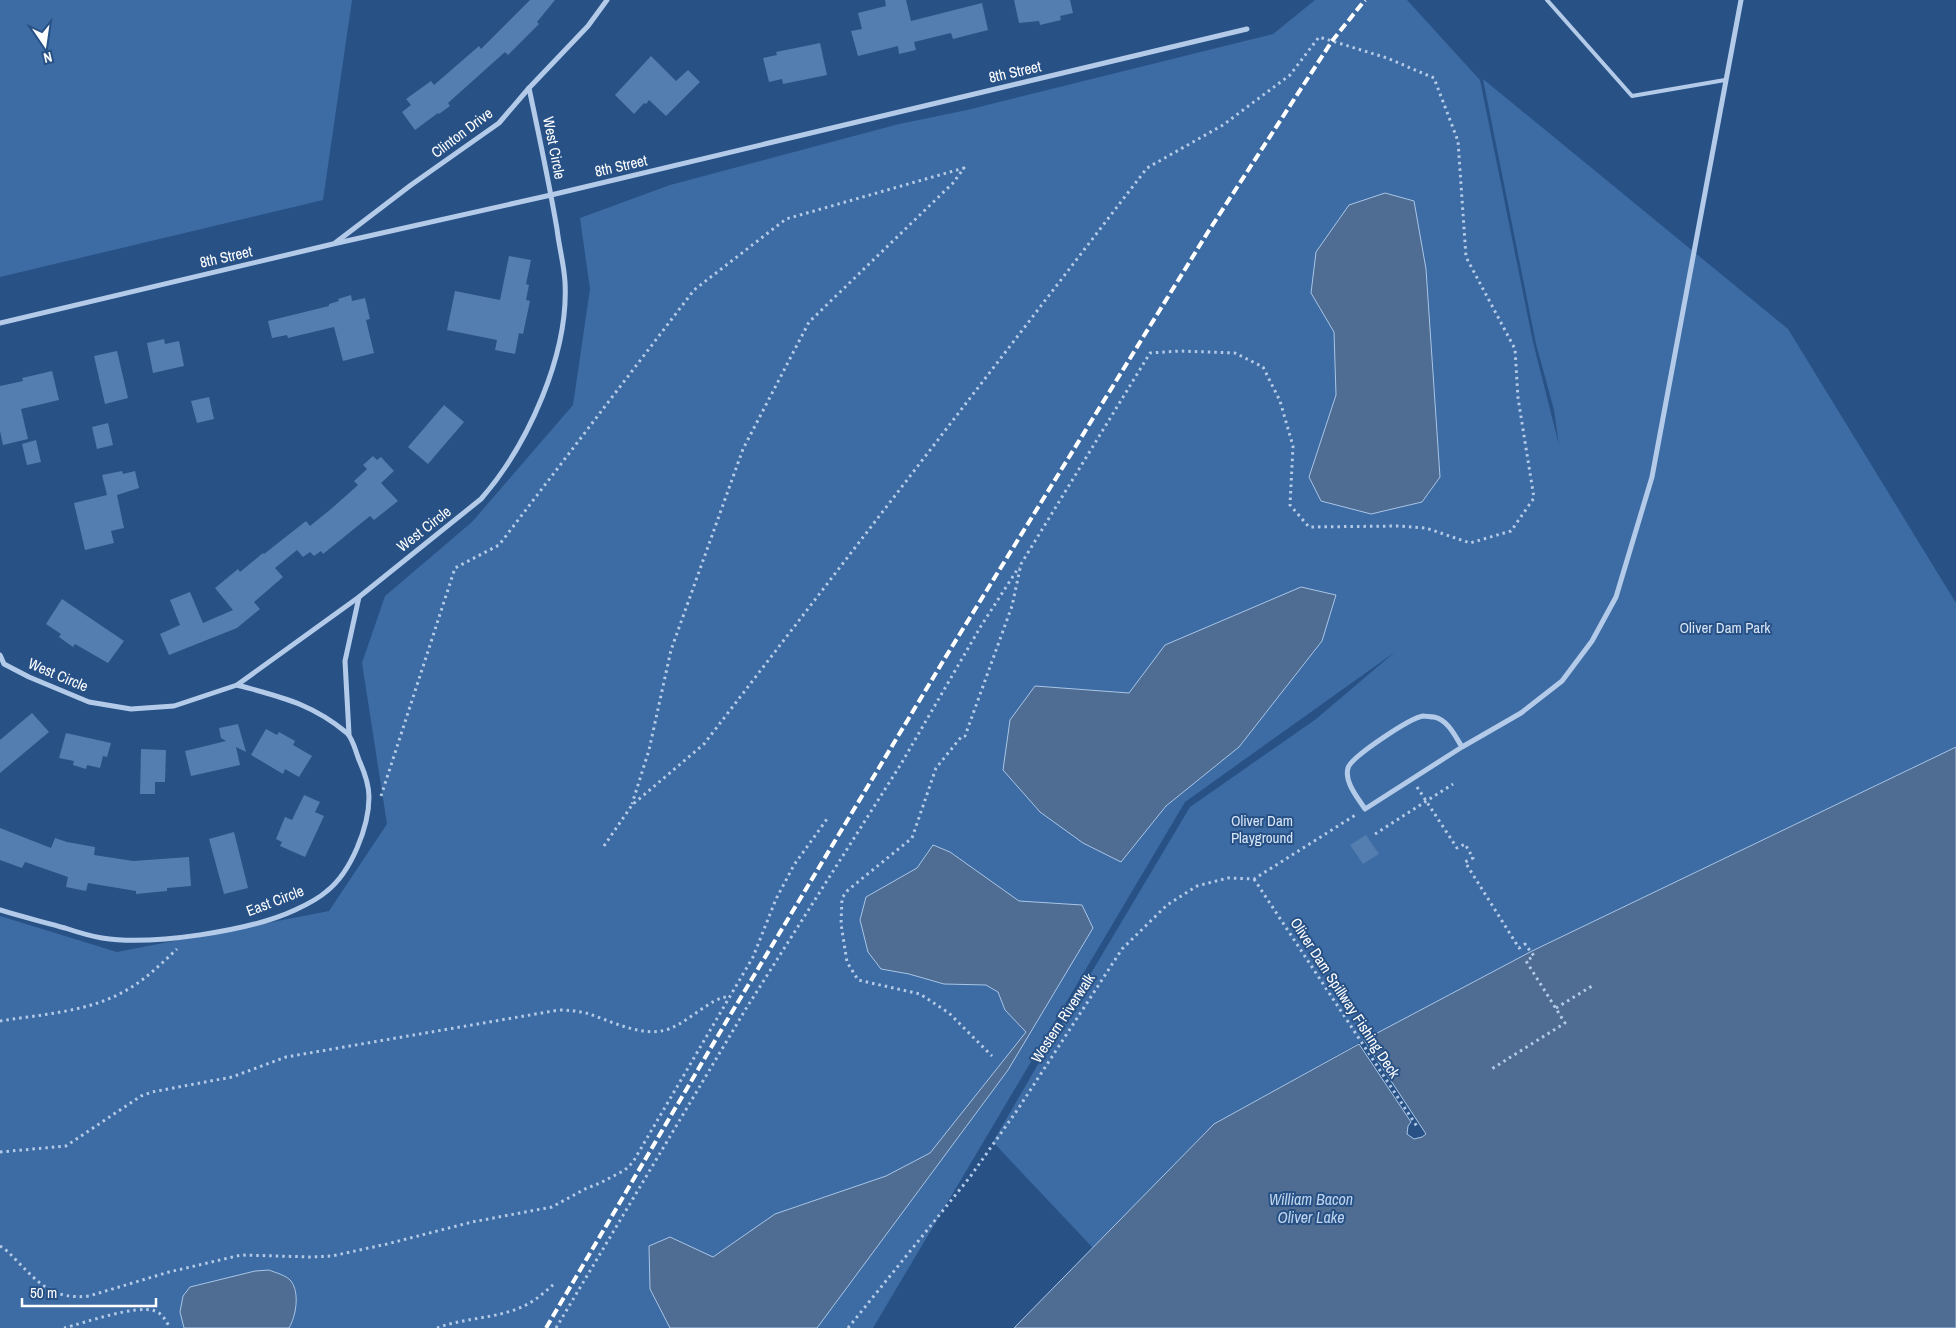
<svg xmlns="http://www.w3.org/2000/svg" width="1956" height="1328" viewBox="0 0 1956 1328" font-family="'Archivo Narrow',sans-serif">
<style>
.green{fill:#3d6ba3}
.water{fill:#4f6c92;stroke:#a8c6e8}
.building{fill:#547db0}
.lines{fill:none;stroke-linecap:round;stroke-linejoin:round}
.path{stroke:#b3cbe8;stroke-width:3;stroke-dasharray:2.5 4;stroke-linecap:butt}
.lane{stroke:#b3cbe8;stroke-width:4}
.street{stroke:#b3cbe8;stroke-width:5}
.rail{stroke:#fff;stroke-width:4;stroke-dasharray:9 4;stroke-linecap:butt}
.labels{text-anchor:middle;stroke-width:4;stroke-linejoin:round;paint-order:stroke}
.street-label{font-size:15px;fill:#fff;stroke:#285186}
.park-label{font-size:15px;fill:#d7e5f6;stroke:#285186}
.water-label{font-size:16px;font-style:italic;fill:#bfd5ef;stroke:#285186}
</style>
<rect width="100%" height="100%" fill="#285186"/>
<g class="green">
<path d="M 0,0 L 352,0 L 323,200 L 0,277 Z"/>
<path d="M 1315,0 L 1407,0 L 1480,80 L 1533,342 L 1559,445 L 1554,410 L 1536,344 L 1483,79 L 1788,329 L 1956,603 L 1956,747 L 1532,951 L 1364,1040 L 1214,1124 L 1093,1248 L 993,1142 L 1081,990 L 1190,807 L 1316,719 L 1395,652 L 1185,802 L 873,1328 L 0,1328 L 0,916 L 117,952 L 329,911 L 387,824 L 362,663 L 385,596 L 472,522 L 573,405 L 590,289 L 580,218 L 670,185 L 899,124 L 967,110 L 1273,34 Z"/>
</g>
<g class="water">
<path d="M 1385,193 L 1414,201 L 1426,269 L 1440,477 L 1422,502 L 1371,514 L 1321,501 L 1309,477 L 1336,395 L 1334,332 L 1311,293 L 1316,252 L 1349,205 Z"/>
<path d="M 1301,587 L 1336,595 L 1322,641 L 1239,747 L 1166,806 L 1121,862 L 1083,843 L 1040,812 L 1003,770 L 1010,720 L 1035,686 L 1129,693 L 1165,645 Z"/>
<path d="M 1956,747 L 1956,1328 L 1014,1328 L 1214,1124 L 1359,1044 L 1411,1122 L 1408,1126 L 1407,1134 L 1414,1139 L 1422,1137 L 1426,1134 L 1364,1040 L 1532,951 Z"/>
<path d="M 933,845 L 950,852 L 1019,901 L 1082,905 L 1093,928 L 1008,1070 L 817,1328 L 670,1328 L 650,1289 L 649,1246 L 670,1237 L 713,1257 L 775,1214 L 886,1176 L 930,1153 L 1026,1032 L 1005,1010 L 998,992 L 986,985 L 944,984 L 909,974 L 881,969 L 868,952 L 860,920 L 866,897 L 917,868 Z"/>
<path d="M 269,1270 C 276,1273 286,1275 291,1281 C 300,1293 296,1316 289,1328 L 184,1328 L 180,1312 L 183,1296 L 190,1287 L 255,1271 Z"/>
</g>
<g class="building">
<path d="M 530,0 L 555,0 L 537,22 L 539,24 L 508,55 L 505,52 L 448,103 L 450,106 L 439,114 L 438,113 L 415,130 L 402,112 L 411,105 L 406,99 L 431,81 L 434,85 L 479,46 L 481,49 Z"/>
<path d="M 885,0 L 906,0 L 911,21 L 982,3 L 988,30 L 953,39 L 951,33 L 914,42 L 916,50 L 899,54 L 898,46 L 858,56 L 851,31 L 862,29 L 858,13 L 886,6 Z"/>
<path d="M 1014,0 L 1070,0 L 1073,13 L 1060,16 L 1061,20 L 1040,25 L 1039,21 L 1019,23 Z"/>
<path d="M 820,43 L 827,75 L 783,84 L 782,79 L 769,82 L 763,58 L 777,55 L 776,52 Z"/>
<path d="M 651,56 L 676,81 L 688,70 L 700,82 L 666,116 L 649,100 L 646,104 L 644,103 L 634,114 L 615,95 Z"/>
<path d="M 509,256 L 531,260 L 526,284 L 529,285 L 526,300 L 530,301 L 523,334 L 519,333 L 515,354 L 495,350 L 497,340 L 447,330 L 455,291 L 500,300 Z"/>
<path d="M 351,295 L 352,301 L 365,298 L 370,319 L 366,320 L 374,353 L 343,361 L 334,327 L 288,338 L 287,335 L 272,338 L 268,321 L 329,306 L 329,304 L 339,301 L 338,299 Z"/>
<path d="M 164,339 L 165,344 L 179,341 L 184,366 L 153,373 L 147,343 Z"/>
<path d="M 117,351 L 128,398 L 105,404 L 94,356 Z"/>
<path d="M 52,371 L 59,400 L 21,409 L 28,439 L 3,445 L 0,431 L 0,386 L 23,381 L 22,378 Z"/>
<path d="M 209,397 L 214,419 L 197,423 L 191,401 Z"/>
<path d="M 444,405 L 464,422 L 428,464 L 408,447 Z"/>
<path d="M 108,423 L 113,445 L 97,449 L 92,427 Z"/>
<path d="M 36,440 L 41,462 L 27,465 L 22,444 Z"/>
<path d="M 373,456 L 377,460 L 381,457 L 394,471 L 381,483 L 398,501 L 374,520 L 370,516 L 323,554 L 321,551 L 314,556 L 310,552 L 303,557 L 297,550 L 275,568 L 283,577 L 254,602 L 260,609 L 237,628 L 169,655 L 160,634 L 180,625 L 170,600 L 190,592 L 203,623 L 233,610 L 215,588 L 238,569 L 240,572 L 263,553 L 264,554 L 306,521 L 310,526 L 331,509 L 358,485 L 354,481 L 367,469 L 363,465 Z"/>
<path d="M 122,471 L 123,474 L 135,471 L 139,488 L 117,495 L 124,528 L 111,531 L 114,543 L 85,550 L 74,503 L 107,495 L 102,475 Z"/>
<path d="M 62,599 L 124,641 L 108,663 L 75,644 L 73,647 L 59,637 L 61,634 L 46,624 Z"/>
<path d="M 32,713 L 49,732 L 0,773 L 0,740 Z"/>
<path d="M 238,724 L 246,752 L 236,747 L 240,765 L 191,776 L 185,751 L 226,741 L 221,738 L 219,728 Z"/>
<path d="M 266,729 L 277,735 L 279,732 L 295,741 L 293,745 L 312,756 L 299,777 L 285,769 L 283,774 L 251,755 Z"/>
<path d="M 66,733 L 111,743 L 107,757 L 103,756 L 100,768 L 87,765 L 86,769 L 73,765 L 74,761 L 59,758 Z"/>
<path d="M 141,749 L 166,750 L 165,782 L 155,782 L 155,794 L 140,794 Z"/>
<path d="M 304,795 L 320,802 L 315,812 L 324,816 L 305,857 L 280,846 L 282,842 L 276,839 L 285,817 L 292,820 Z"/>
<path d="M 0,828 L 51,848 L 55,838 L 67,842 L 95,847 L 94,855 L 133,861 L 189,857 L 191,886 L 167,888 L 167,891 L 136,894 L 136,891 L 88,883 L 86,891 L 66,887 L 68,877 L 25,862 L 22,868 L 0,860 Z"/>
<path d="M 234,832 L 248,888 L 224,894 L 209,839 Z"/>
<path d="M 1366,835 L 1379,854 L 1363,864 L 1350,845 Z"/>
</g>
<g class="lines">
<g class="path">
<path d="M 1417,787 L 1457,848 L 1465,844 L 1473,858 L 1465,862 L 1519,948 L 1525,944 L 1534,956 L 1526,961 L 1565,1023 L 1490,1070"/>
<path d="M 381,796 L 455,568 L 499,545 L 694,290 L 786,219 L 964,168 L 953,183 L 809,322 L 743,449 L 671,650 L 649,750 L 632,804"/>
<path d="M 1375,834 L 1453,784"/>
<path d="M 604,846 L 632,805 L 704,744 L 1147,168 L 1223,125 L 1290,75 L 1319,37 L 1387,58 L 1434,78 L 1458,141 L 1466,257 L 1515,349 L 1518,398 L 1534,498 L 1511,531 L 1470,543 L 1426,528 L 1398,526 L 1309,527 L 1290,505 L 1293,446 L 1280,401 L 1263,367 L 1235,353 L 1180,351 L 1150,353 L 1021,564 L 1012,606 L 965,736 L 962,736 L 936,768 L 912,838 L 848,890 L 842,898 L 841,924 L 847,962 L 858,980 L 920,994 L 949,1013 L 992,1056"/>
<path d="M 1254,879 L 1418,1128"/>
<path d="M 1556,1008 L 1592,986"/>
<path d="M 0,1021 C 43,1014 92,1012 130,988 C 147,978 162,963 177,949"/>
<path d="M 0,1152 L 66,1146 L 141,1096 L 152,1092 L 232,1077 L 286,1057 L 559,1010 C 569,1010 577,1011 586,1013 C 609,1020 636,1035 661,1031 C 684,1028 712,995 729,997"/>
<path d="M 0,1246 C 7,1250 12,1256 18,1262 C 40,1285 55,1300 89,1296 L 169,1272 L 241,1255 L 312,1257 L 332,1256 L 387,1244 L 472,1222 L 552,1207 L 585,1189 L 600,1183 L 625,1170 L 633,1162 L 753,957 L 776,899 L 794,865 L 827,819"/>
<path d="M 64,1328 C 84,1323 137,1304 155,1311 C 163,1314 166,1321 170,1328"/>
<path d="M 437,1328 C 466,1317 500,1319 528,1304 C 537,1299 546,1291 554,1284"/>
<path d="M 556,1328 L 747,1007 L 901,764 L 981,626 L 1019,567"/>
<path d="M 848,1328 L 970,1177 L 1018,1109 L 1122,949 L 1167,905 L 1197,886 L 1228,878 L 1254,879 L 1357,814"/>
</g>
<path class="lane" d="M 1547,0 L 1632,96 L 1725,80"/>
<g class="street">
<path d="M 335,243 L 411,185 L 499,123 L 529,88 L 588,26 L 607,0"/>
<path d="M 0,323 L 333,244 L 551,195 L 1247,29"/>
<path d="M 0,655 L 4,664 L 29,677 L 89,702 L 131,709 L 174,706 L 237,685 L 359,597 L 481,499 C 528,445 569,354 565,282 C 564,264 559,247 557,229 C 549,182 539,135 529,88"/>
<path d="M 349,734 L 345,661 L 359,597"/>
<path d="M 1462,747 C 1455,736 1448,720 1434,717 C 1431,717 1426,716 1423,716 C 1410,718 1351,757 1348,768 C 1344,782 1358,798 1365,809 L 1462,747 L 1521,713 L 1562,681 L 1592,641 L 1616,597 L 1652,477 L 1741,0"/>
<path d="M 0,910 C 22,917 44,922 65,928 C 77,932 90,936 102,938 C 151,946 250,931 295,910 C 306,905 318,899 327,891 C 351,872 369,827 369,797 C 369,784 364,771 359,760 C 356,752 353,739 347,733 C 311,703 280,697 237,685"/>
</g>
<path class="rail" d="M 546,1328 L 726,1022 L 945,658 L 1208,232 L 1332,41 L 1365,0"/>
</g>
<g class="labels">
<g class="street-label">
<text transform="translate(1015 72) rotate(-13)" y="5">8th Street</text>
<text transform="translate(462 133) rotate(-37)" y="5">Clinton Drive</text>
<text transform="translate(554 148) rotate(79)" y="5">West Circle</text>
<text transform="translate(621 166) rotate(-13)" y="5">8th Street</text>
<text transform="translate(226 257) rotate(-13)" y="5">8th Street</text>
<text transform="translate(424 529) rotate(-38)" y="5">West Circle</text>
<text transform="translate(58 675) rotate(23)" y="5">West Circle</text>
<text transform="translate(275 901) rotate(-21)" y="5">East Circle</text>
<text transform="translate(1345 998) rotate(57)" y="5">Oliver Dam Spillway Fishing Deck</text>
<text transform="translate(1063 1018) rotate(-57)" y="5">Western Riverwalk</text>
</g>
<g class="park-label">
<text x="1725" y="633">Oliver Dam Park</text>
<text x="1262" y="826">Oliver Dam<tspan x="1262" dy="17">Playground</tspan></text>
</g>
<g class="water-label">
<text x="1311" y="1205">William Bacon<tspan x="1311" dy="18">Oliver Lake</tspan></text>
</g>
</g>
<g transform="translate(45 45) rotate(167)" stroke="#285186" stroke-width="4" paint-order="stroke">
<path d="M0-4L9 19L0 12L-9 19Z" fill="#ffffff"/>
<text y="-8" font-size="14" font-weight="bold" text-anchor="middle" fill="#ffffff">N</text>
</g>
<path d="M22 1298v8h134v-8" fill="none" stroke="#ffffff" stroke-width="2.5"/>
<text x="30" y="1298" font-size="15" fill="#ffffff" stroke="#285186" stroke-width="4" paint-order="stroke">50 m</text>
</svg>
